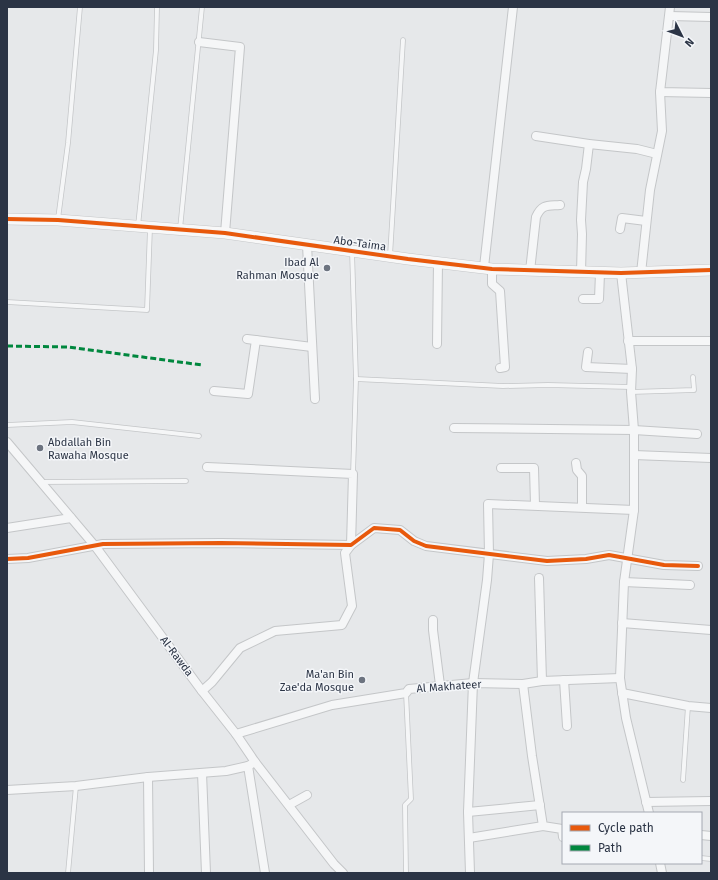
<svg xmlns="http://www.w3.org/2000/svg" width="718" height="880" viewBox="0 0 718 880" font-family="'Fira Sans',sans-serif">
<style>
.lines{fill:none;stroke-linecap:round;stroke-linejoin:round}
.lane-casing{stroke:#c4c6c8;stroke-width:5.5}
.street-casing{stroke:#c4c6c8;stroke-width:10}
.secondary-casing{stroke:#c4c6c8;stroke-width:12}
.lane{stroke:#f5f6f7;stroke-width:4}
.street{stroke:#f5f6f7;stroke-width:8}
.secondary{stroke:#f8f8f8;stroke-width:11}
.quiet{stroke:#00873e;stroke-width:3;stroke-dasharray:6 3;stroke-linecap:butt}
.cycleway-casing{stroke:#f4f6f9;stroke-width:6}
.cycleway{stroke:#e8590c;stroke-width:4}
.poi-dot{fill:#6c737f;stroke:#f4f6f9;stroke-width:1.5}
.labels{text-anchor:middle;stroke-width:3;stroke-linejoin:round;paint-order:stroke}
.street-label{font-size:11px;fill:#2b3445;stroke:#f4f6f9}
.poi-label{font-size:11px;fill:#2b3445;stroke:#f4f6f9;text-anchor:end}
</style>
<rect width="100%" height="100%" fill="#e6e8ea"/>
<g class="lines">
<defs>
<g id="lane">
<path d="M 58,219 L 68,143 L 80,7"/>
<path d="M 138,226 L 156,50 L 157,7"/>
<path d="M 180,229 L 202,7"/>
<path d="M 352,251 L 356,379 L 353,474"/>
<path d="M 390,256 L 403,40"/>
<path d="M 7,302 L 147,310 L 150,228"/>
<path d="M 356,379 L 503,386 L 548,385 L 631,387"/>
<path d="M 631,392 L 694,390 L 693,377"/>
<path d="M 7,425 L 72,422 L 199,436"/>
<path d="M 41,482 L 186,481"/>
<path d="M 406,693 L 411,799 L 405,805 L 406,873"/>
<path d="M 683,780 L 688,706"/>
<path d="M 701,858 L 711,859"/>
<path d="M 68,873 L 76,786"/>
</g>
<g id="street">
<path d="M 670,7 L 660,92 L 711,93"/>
<path d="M 670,16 L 711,17"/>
<path d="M 199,42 L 240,47 L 225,233"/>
<path d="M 536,136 L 589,144 L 637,149 L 657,154"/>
<path d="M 620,229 L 622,218 L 646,221"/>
<path d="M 307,245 L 315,399"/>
<path d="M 484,267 L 513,7"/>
<path d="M 492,269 L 492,284 L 500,291 L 505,367 L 500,368"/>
<path d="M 530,271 L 536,217 C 542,204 547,206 560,205"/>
<path d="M 581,272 L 582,234 L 581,220 L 583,182 L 586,169 L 589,144"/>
<path d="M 621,273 L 632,369 L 631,392 L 634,430 L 634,510 L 624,582 L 620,678 L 626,718 L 649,813"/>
<path d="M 641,273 L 650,190 L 662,131 L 660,92"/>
<path d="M 583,299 L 599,299 L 600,273"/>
<path d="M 247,339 L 312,347"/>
<path d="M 628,341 L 711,341"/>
<path d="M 437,344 L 438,262"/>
<path d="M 588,352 L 586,367 L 632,369"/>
<path d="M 214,391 L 248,394 L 256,340"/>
<path d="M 454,428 L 634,430 L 697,434"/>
<path d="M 7,442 L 95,546 L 202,691 L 236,734 L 255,762 L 334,864 L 343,873"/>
<path d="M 634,455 L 711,458"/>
<path d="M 576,463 L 577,470 L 582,476 L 582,507"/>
<path d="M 501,468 L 534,468 L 535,505"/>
<path d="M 7,528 L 71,518"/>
<path d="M 7,559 L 28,558 L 103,544 L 221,543 L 351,545 L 374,528 L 400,530 L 414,541 L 426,546 L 547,561 L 586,559 L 609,555 L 664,565 L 698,566"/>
<path d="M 539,578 L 542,681"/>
<path d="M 624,582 L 690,585"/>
<path d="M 433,620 L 433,630 L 440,685"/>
<path d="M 622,623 L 711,630"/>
<path d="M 564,680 L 567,726"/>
<path d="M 523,684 L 532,756 L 543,826 L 562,829 L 563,837"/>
<path d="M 202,691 L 212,682 L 240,648 L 275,631 L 342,625 L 352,606 L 345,553 L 351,545 L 353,474 L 207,467"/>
<path d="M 622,693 L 688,706 L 711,708"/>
<path d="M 236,734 L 332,705 L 406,693 L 409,689 L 473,683 L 523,684 L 542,681 L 620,678"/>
<path d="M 248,766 L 265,873"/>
<path d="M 202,773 L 206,873"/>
<path d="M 148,777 L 149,873"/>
<path d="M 7,790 L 76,786 L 148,777 L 226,771 L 248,766 L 255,762"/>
<path d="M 646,802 L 711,801"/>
<path d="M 289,805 L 307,795"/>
<path d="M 468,812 L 540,805"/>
<path d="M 701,835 L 711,836"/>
<path d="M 469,838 L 543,826"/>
<path d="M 660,863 L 662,873"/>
<path d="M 470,873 L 468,812 L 473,683 L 487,580 L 489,554 L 488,504 L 634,510"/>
</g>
<path id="secondary" d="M 7,219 L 58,220 L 225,233 L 408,259 L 492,269 L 621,273 L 711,270"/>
</defs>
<use href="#lane" class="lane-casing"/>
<use href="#street" class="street-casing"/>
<use href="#secondary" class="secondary-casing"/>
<use href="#lane" class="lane"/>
<use href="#street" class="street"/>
<use href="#secondary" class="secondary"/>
<path class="quiet" d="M 7,346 L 68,347 L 202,365"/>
<defs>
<g id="cycleway">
<path d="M 7,219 L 58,220 L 225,233 L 408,259 L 492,269 L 621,273 L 711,270"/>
<path d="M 7,559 L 28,558 L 103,544 L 221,543 L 351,545 L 374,528 L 400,530 L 414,541 L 426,546 L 547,561 L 586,559 L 609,555 L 664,565 L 698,566"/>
</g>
</defs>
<use href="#cycleway" class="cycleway-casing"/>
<use href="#cycleway" class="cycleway"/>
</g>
<g class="poi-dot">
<circle cx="327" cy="268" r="4"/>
<circle cx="40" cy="448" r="4"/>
<circle cx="362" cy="680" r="4"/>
</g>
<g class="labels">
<g class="street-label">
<text transform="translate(360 243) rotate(8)" y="4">Abo-Taima</text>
<text transform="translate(177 656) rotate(53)" y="4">Al-Rawda</text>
<text transform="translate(449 686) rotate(-4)" y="4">Al Makhateer</text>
</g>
<g class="poi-label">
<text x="319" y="266">Ibad Al<tspan x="319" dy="13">Rahman Mosque</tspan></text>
<text x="48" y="446" text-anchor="start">Abdallah Bin<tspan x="48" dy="13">Rawaha Mosque</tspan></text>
<text x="354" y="678">Ma'an Bin<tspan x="354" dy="13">Zae'da Mosque</tspan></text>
</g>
</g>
<rect width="718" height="880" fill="none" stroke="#2b3445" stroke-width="16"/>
<rect x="562" y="812" width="140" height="52" fill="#f4f6f9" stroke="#a4a8b1"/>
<rect x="570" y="825" width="20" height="6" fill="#e8590c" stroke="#a4a8b1"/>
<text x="598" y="832" font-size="12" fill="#2b3445">Cycle path</text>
<rect x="570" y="845" width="20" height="6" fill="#00873e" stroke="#a4a8b1"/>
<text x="598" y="852" font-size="12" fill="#2b3445">Path</text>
<g transform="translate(682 36) rotate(132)" stroke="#f4f6f9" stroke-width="3" paint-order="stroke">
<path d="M0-3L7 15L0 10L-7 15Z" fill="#2b3445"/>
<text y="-6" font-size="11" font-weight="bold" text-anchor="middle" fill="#2b3445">N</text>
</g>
</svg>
